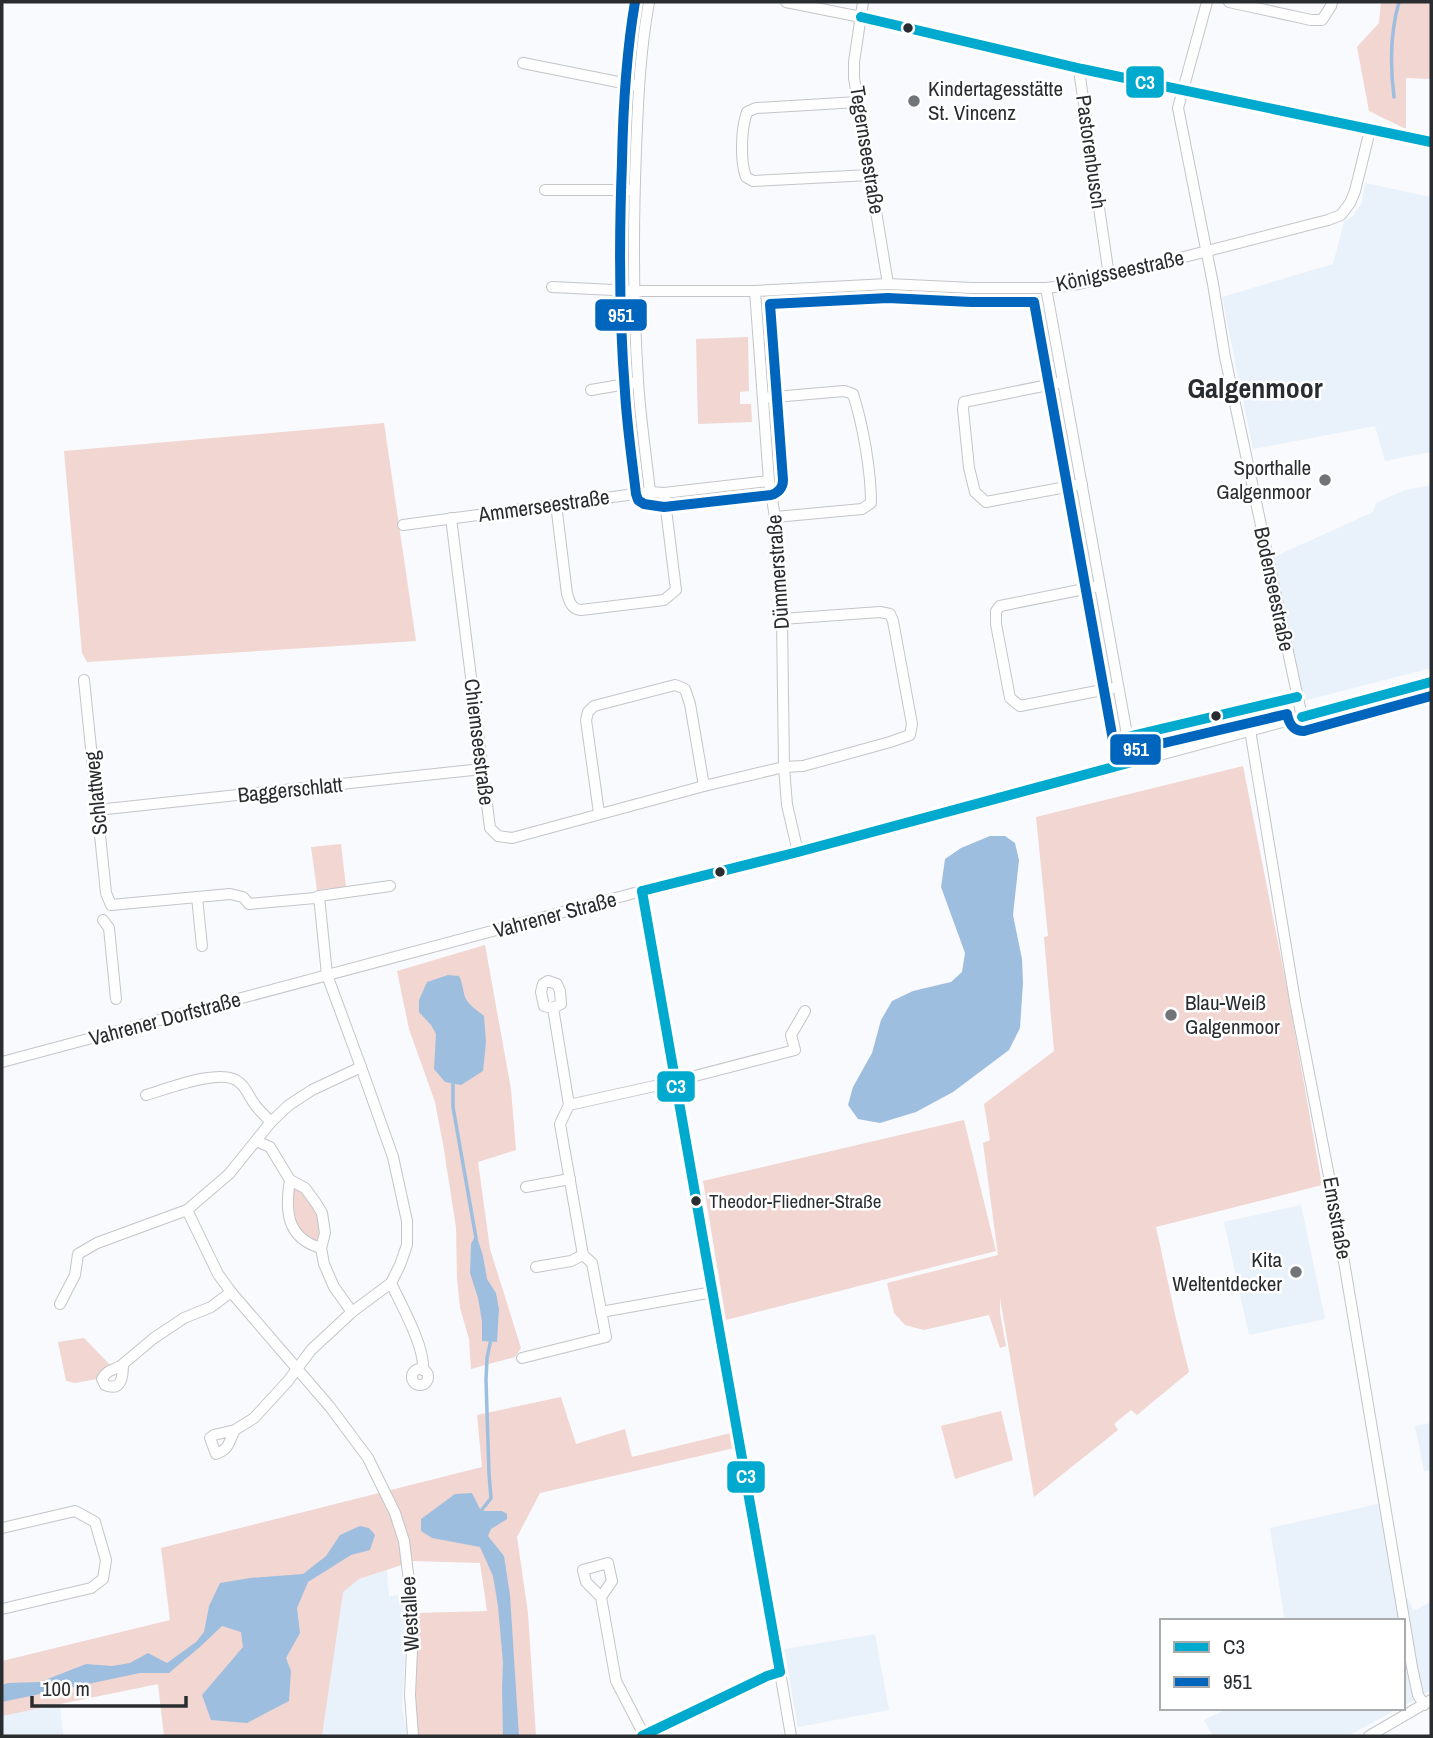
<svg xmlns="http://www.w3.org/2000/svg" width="1433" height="1738" viewBox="0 0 1433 1738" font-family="'Archivo Narrow',sans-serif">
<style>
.built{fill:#e9f1fa}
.green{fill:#f2d6d1}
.water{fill:#9ebee0}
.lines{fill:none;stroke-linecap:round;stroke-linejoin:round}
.stream{stroke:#9ebee0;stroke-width:3.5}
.street-casing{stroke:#c3c5c8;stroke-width:12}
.street{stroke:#fefeff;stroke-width:10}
.bus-1-casing{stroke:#fff;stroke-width:16}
.bus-2-casing{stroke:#fff;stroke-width:16}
.bus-1{stroke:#00a9ce;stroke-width:10}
.bus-2{stroke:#0065bd;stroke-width:10}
.bus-dot{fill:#2a2d30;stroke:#fff;stroke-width:2.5}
.poi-dot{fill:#727578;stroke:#fff;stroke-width:2.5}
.labels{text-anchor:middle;stroke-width:5;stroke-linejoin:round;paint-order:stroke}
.bus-label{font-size:19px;fill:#2a2d30;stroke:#fff;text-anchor:start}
.poi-label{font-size:21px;fill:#2a2d30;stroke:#fff;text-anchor:start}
.street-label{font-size:21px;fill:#2a2d30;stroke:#fff}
.district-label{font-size:28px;font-weight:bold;fill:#2a2d30;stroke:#fff}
.line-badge{stroke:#fff;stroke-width:2.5}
.badge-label{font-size:19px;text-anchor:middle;font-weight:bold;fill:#fff}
</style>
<rect width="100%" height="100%" fill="#f8fafd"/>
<g class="built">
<path d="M 1365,183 L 1431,197 L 1431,452 L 1385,461 L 1375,426 L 1253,449 L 1222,297 L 1333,264 L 1344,222 L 1353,216 L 1362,203 Z"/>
<path d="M 1431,485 L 1431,668 L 1303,701 L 1274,557 L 1373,512 L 1376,503 L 1405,490 Z"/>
<path d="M 1301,1205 L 1325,1319 L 1249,1335 L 1224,1222 Z"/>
<path d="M 1431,1423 L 1431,1470 L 1424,1471 L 1415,1426 Z"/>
<path d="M 1382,1503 L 1398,1601 L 1408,1598 L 1413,1611 L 1431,1602 L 1431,1690 L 1403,1706 L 1403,1621 L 1285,1621 L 1270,1528 Z"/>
<path d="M 387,1570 L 389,1596 L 405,1595 L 406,1645 L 402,1706 L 407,1736 L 322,1736 L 342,1592 L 359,1579 Z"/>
<path d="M 875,1634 L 889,1710 L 798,1727 L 784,1649 Z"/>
<path d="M 60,1704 L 63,1736 L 2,1736 L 2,1716 Z"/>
<path d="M 1225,1708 L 1399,1708 L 1348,1736 L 1213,1736 L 1204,1720 L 1225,1710 Z"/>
</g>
<g class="green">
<path d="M 1381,2 L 1431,2 L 1431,79 L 1406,78 L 1406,129 L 1369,111 L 1357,47 L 1379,23 Z"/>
<path d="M 748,337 L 749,391 L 740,392 L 740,404 L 751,404 L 752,422 L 698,424 L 696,339 Z"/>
<path d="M 384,423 L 416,641 L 87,662 L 82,653 L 64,451 Z"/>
<path d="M 1243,766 L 1287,988 L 1322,1185 L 1156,1227 L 1176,1319 L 1189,1372 L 1137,1415 L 1131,1410 L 1114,1424 L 1118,1430 L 1034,1497 L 1000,1298 L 1000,1313 L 1006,1346 L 1000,1348 L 989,1315 L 924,1330 L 905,1325 L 894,1313 L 887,1283 L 998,1255 L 983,1143 L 990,1140 L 984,1104 L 1054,1051 L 1044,937 L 1048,936 L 1036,817 Z"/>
<path d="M 341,844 L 346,887 L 317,890 L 311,847 Z"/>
<path d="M 485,945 L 511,1089 L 516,1150 L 478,1162 L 490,1249 L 521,1348 L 515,1357 L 471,1369 L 469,1339 L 460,1308 L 457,1278 L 456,1227 L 443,1144 L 435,1102 L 409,1029 L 397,971 Z"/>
<path d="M 964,1120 L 996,1251 L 726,1320 L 703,1181 Z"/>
<path d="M 291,1185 L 303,1190 L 320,1217 L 322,1233 L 316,1244 L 310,1242 L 294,1221 Z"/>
<path d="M 84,1338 L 110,1365 L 103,1369 L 97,1379 L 75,1383 L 66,1381 L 58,1342 Z"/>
<path d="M 561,1397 L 576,1444 L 625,1429 L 632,1457 L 731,1433 L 734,1448 L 540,1493 L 517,1537 L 528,1613 L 536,1736 L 418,1736 L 415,1695 L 418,1613 L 487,1611 L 480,1563 L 414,1561 L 359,1579 L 343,1592 L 322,1736 L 164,1736 L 158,1684 L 2,1716 L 2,1661 L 170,1620 L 161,1548 L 482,1467 L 477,1415 Z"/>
<path d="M 1001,1411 L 1013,1460 L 955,1479 L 941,1426 Z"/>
</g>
<g class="water">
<path d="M 990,836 L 1005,836 L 1015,843 L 1019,860 L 1013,915 L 1022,959 L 1023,983 L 1020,1028 L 1009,1050 L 953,1092 L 916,1112 L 880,1123 L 858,1119 L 848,1105 L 853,1087 L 872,1053 L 881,1020 L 892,1001 L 913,991 L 951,982 L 962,972 L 965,953 L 941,887 L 945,859 L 961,848 Z"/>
<path d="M 448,975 L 459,976 C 463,983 463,994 466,999 C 470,1006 478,1011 484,1016 L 486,1042 L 483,1071 L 461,1085 L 445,1082 L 434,1069 L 436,1034 L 431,1025 L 419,1012 L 419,1000 L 427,982 Z"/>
<path d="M 476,1234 L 483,1256 L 487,1279 L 496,1293 L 499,1309 L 497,1342 L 482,1341 L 482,1321 L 478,1298 L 470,1273 L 471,1244 Z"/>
<path d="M 472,1493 L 481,1511 L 502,1511 L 507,1514 L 507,1519 L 491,1529 L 488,1536 L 504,1556 L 510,1595 L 519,1736 L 503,1736 L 502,1687 L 503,1663 L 498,1606 L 493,1576 L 480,1547 L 432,1538 L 421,1531 L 421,1519 L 455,1494 Z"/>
<path d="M 360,1526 L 369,1528 L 375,1535 L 370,1550 L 351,1555 L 308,1582 L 297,1608 L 300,1633 L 286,1658 L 291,1671 L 289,1701 L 247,1723 L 211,1720 L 202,1695 L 243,1647 L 241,1632 L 222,1626 L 201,1646 L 169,1673 L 140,1673 L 2,1702 L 2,1685 L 8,1683 L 40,1682 L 86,1664 L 112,1666 L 130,1663 L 148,1653 L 167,1663 L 196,1642 L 204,1632 L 209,1606 L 220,1583 L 250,1578 L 303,1574 L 326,1556 L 340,1535 Z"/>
</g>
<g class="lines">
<g class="stream">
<path d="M 1394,97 C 1390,65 1390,33 1399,2"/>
<path d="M 453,1084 L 453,1107 L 476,1238"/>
<path d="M 481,1511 L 491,1498 L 489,1474 L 486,1380 L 487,1358 L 491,1339"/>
</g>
<defs>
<g id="street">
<path d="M 649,2 C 640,51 638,100 636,150 C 633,227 633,304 638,380 C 640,417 646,454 650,492"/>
<path d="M 786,2 L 861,17 L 1082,69 L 1431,142"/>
<path d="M 863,2 L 854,62 L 854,78 L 888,284"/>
<path d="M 1207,2 L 1178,108 L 1213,284 L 1225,357 L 1302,717"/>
<path d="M 1229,2 L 1311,20 L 1322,20 L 1331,6 L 1332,2"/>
<path d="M 523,63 L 638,86"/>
<path d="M 1082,69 L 1080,77 L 1109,276"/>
<path d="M 858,102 L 756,108 L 747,112 C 741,129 740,161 746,177 L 753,181 L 870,175"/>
<path d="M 545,190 L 634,190"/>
<path d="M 552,287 L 634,291 L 755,291 L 888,284 L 972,288 L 1046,288 L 1079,284 L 1328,220 L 1341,215 L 1350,203 L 1355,191 L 1370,130"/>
<path d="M 1046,288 L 1132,762"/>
<path d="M 755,291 L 769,481 L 775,517 L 782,619 L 784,767 L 787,805 L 798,852"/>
<path d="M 1063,382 L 964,402 L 963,409 L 969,468 L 975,492 L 986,502 L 1082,484"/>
<path d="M 591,390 L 638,382"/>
<path d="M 763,398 L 844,391 L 853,394 C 863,425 871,471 871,503 L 862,509 L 775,517"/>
<path d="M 556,504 L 567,594 C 570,602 571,609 581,610 L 664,600 L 676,590 L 664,493"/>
<path d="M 451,518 L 490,828 L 498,836 L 512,838 L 704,786 L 784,767 L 803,766 L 890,742 L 910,735 L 912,724 L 893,621 L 890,614 L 880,612 L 782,619"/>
<path d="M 403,525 L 650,492 L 664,493 L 769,481"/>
<path d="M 1099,586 L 1000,606 L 996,611 L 996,624 L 1010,698 L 1020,706 L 1118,687"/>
<path d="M 84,680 L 106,893 L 111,905 L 230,894 L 243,897 L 249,904 L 315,898 L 319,896 L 327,975 L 361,1067 L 312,1090 L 289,1105 L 271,1122 L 229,1174 L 187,1210 L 218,1274 L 231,1292 L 330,1407 L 368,1458 L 395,1513 L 404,1541 L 411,1597 L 413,1626 L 410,1695 L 413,1736"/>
<path d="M 1250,730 L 1295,1001 L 1334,1202 L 1412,1667 L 1418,1695 L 1424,1705"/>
<path d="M 1127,737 L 1297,697"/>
<path d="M 97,810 L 482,769"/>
<path d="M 599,813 L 586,720 L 588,712 L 594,706 L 675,685 L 685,689 L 690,704 L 704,786"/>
<path d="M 642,891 L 674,1081 L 745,1468 L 791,1736"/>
<path d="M 319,896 L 390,886"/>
<path d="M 197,897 L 202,946"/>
<path d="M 103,920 L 109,928 L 116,999"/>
<path d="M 2,1062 L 642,891 L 798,852 L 1431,682"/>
<path d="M 146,1095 C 167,1089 224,1066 240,1083 C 247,1089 250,1099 256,1106 C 260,1111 266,1117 271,1122"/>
<path d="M 569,1105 L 668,1083 L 795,1050 L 791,1035 L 805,1011"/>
<path d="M 256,1141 L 270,1147 L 290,1180 L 305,1188 L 316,1203 L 322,1213 L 325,1233 L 321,1248 L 324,1264 L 334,1287 L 352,1312"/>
<path d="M 290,1180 C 285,1210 286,1238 321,1248"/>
<path d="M 526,1187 L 570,1179"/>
<path d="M 536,1267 L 571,1261 L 583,1255"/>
<path d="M 391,1283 C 401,1305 425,1346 423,1370"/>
<path d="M 60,1304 L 75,1275 L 78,1254 L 97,1243 L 187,1210"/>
<path d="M 601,1312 L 713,1292"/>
<path d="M 522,1358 L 606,1337 L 592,1263 L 583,1255 L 560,1124 L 569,1105 L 553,1008 L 561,1004 L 560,991 L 557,984 L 548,981 L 543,984 L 541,992 L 544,1006 L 553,1008"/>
<path d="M 123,1364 C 123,1376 122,1392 105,1385 L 102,1379 C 108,1368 115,1371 123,1364 L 154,1338 L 184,1318 L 211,1307 L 231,1292"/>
<circle cx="420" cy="1377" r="8"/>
<path d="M 235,1430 C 228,1442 231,1448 216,1454 L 210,1438 L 214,1435 L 235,1430 L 254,1418 L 288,1381 L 311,1350 L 352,1312 L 391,1283 L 400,1265 L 407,1245 L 407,1221 L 393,1157 L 361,1067"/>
<path d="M 2,1528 L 75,1511 L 95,1522 L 106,1560 L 103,1579 L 91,1588 L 2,1609"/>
<path d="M 601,1597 L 612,1581 L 608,1563 L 583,1570 L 586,1582 L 601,1597 L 616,1681 L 644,1735"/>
<path d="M 642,1736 L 767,1676 L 780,1672"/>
<path d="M 1369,1736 L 1431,1700"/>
</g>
</defs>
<use href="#street" class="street-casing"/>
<use href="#street" class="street"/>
<defs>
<g id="bus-1">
<path d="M 861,17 L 1082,69 L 1431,142"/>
<path d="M 1302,717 L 1431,682"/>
<path d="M 1127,737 L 1297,697"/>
<path d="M 642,891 C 686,1152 735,1411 780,1672"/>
<path d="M 642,891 L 798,852 L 1132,762"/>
<path d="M 642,1736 L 767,1676 L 780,1672"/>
</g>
<path id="bus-2" d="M 635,2 C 626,55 623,108 622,162 C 619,239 619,316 625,392 C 627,426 632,460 636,494 L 638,500 L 644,504 L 664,507 L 771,495 C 778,493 783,488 783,480 L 770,304 L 888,298 L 971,302 L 1034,302 L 1113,740 C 1116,748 1122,752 1130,751 L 1287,714 C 1289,724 1293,731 1304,731 L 1431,696"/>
</defs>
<use href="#bus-1" class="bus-1-casing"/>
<use href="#bus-2" class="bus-2-casing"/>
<use href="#bus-1" class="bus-1"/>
<use href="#bus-2" class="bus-2"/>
</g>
<g class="bus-dot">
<circle cx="908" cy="28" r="6"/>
<circle cx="1216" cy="716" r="6"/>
<circle cx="720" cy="872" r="6"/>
<circle cx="696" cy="1201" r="6"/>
</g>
<g class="poi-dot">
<circle cx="914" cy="101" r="7"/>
<circle cx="1325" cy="480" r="7"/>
<circle cx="1171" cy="1015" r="7"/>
<circle cx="1296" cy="1272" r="7"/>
</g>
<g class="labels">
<g class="bus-label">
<text x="709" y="1208">Theodor-Fliedner-Straße</text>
</g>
<g class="poi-label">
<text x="928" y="96">Kindertagesstätte<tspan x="928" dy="24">St. Vincenz</tspan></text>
<text x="1311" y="475" text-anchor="end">Sporthalle<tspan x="1311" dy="24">Galgenmoor</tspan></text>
<text x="1185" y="1010">Blau-Weiß<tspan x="1185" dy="24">Galgenmoor</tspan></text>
<text x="1282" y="1267" text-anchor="end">Kita<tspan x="1282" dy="24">Weltentdecker</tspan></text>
</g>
<g class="street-label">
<text transform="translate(867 150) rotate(81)" y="7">Tegernseestraße</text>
<text transform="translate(1091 152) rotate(82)" y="7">Pastorenbusch</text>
<text transform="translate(1120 271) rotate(-12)" y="7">Königsseestraße</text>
<text transform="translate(544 506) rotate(-8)" y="7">Ammerseestraße</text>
<text transform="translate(778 572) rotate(-94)" y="7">Dümmerstraße</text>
<text transform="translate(1274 589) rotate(78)" y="7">Bodenseestraße</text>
<text transform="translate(479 742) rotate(83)" y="7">Chiemseestraße</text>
<text transform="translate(290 790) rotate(-6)" y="7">Baggerschlatt</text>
<text transform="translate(96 793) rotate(-96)" y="7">Schlattweg</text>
<text transform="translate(555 915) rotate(-15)" y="7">Vahrener Straße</text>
<text transform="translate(165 1019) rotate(-15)" y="7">Vahrener Dorfstraße</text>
<text transform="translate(1337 1218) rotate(80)" y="7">Emsstraße</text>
<text transform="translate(410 1614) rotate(-93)" y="7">Westallee</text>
</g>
<g class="district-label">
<text x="1255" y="398">Galgenmoor</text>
</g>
</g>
<g class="line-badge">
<rect x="1125" y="65" width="40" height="34" rx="7" fill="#00a9ce"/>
<rect x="594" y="298" width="54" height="34" rx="7" fill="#0065bd"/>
<rect x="1109" y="733" width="53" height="33" rx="7" fill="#0065bd"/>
<rect x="656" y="1070" width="40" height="33" rx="7" fill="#00a9ce"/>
<rect x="726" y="1460" width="40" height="34" rx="7" fill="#00a9ce"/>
</g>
<g class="badge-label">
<text x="1145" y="89">C3</text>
<text x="621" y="322">951</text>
<text x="1136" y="756">951</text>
<text x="676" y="1093">C3</text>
<text x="746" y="1483">C3</text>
</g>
<rect width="1433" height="1738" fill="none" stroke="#2a2d30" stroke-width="7"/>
<rect x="1160" y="1619" width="245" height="91" fill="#ffffff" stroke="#aaabac" stroke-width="2"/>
<rect x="1174" y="1642" width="35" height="10" fill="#00a9ce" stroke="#aaabac" stroke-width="2"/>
<text x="1223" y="1654" font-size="21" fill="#2a2d30">C3</text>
<rect x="1174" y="1677" width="35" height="10" fill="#0065bd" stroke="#aaabac" stroke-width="2"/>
<text x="1223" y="1689" font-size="21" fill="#2a2d30">951</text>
<path d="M32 1696v10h154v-10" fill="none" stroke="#2a2d30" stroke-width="3.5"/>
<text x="42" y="1696" font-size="21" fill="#2a2d30" stroke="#ffffff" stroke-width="5" paint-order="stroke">100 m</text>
</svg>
